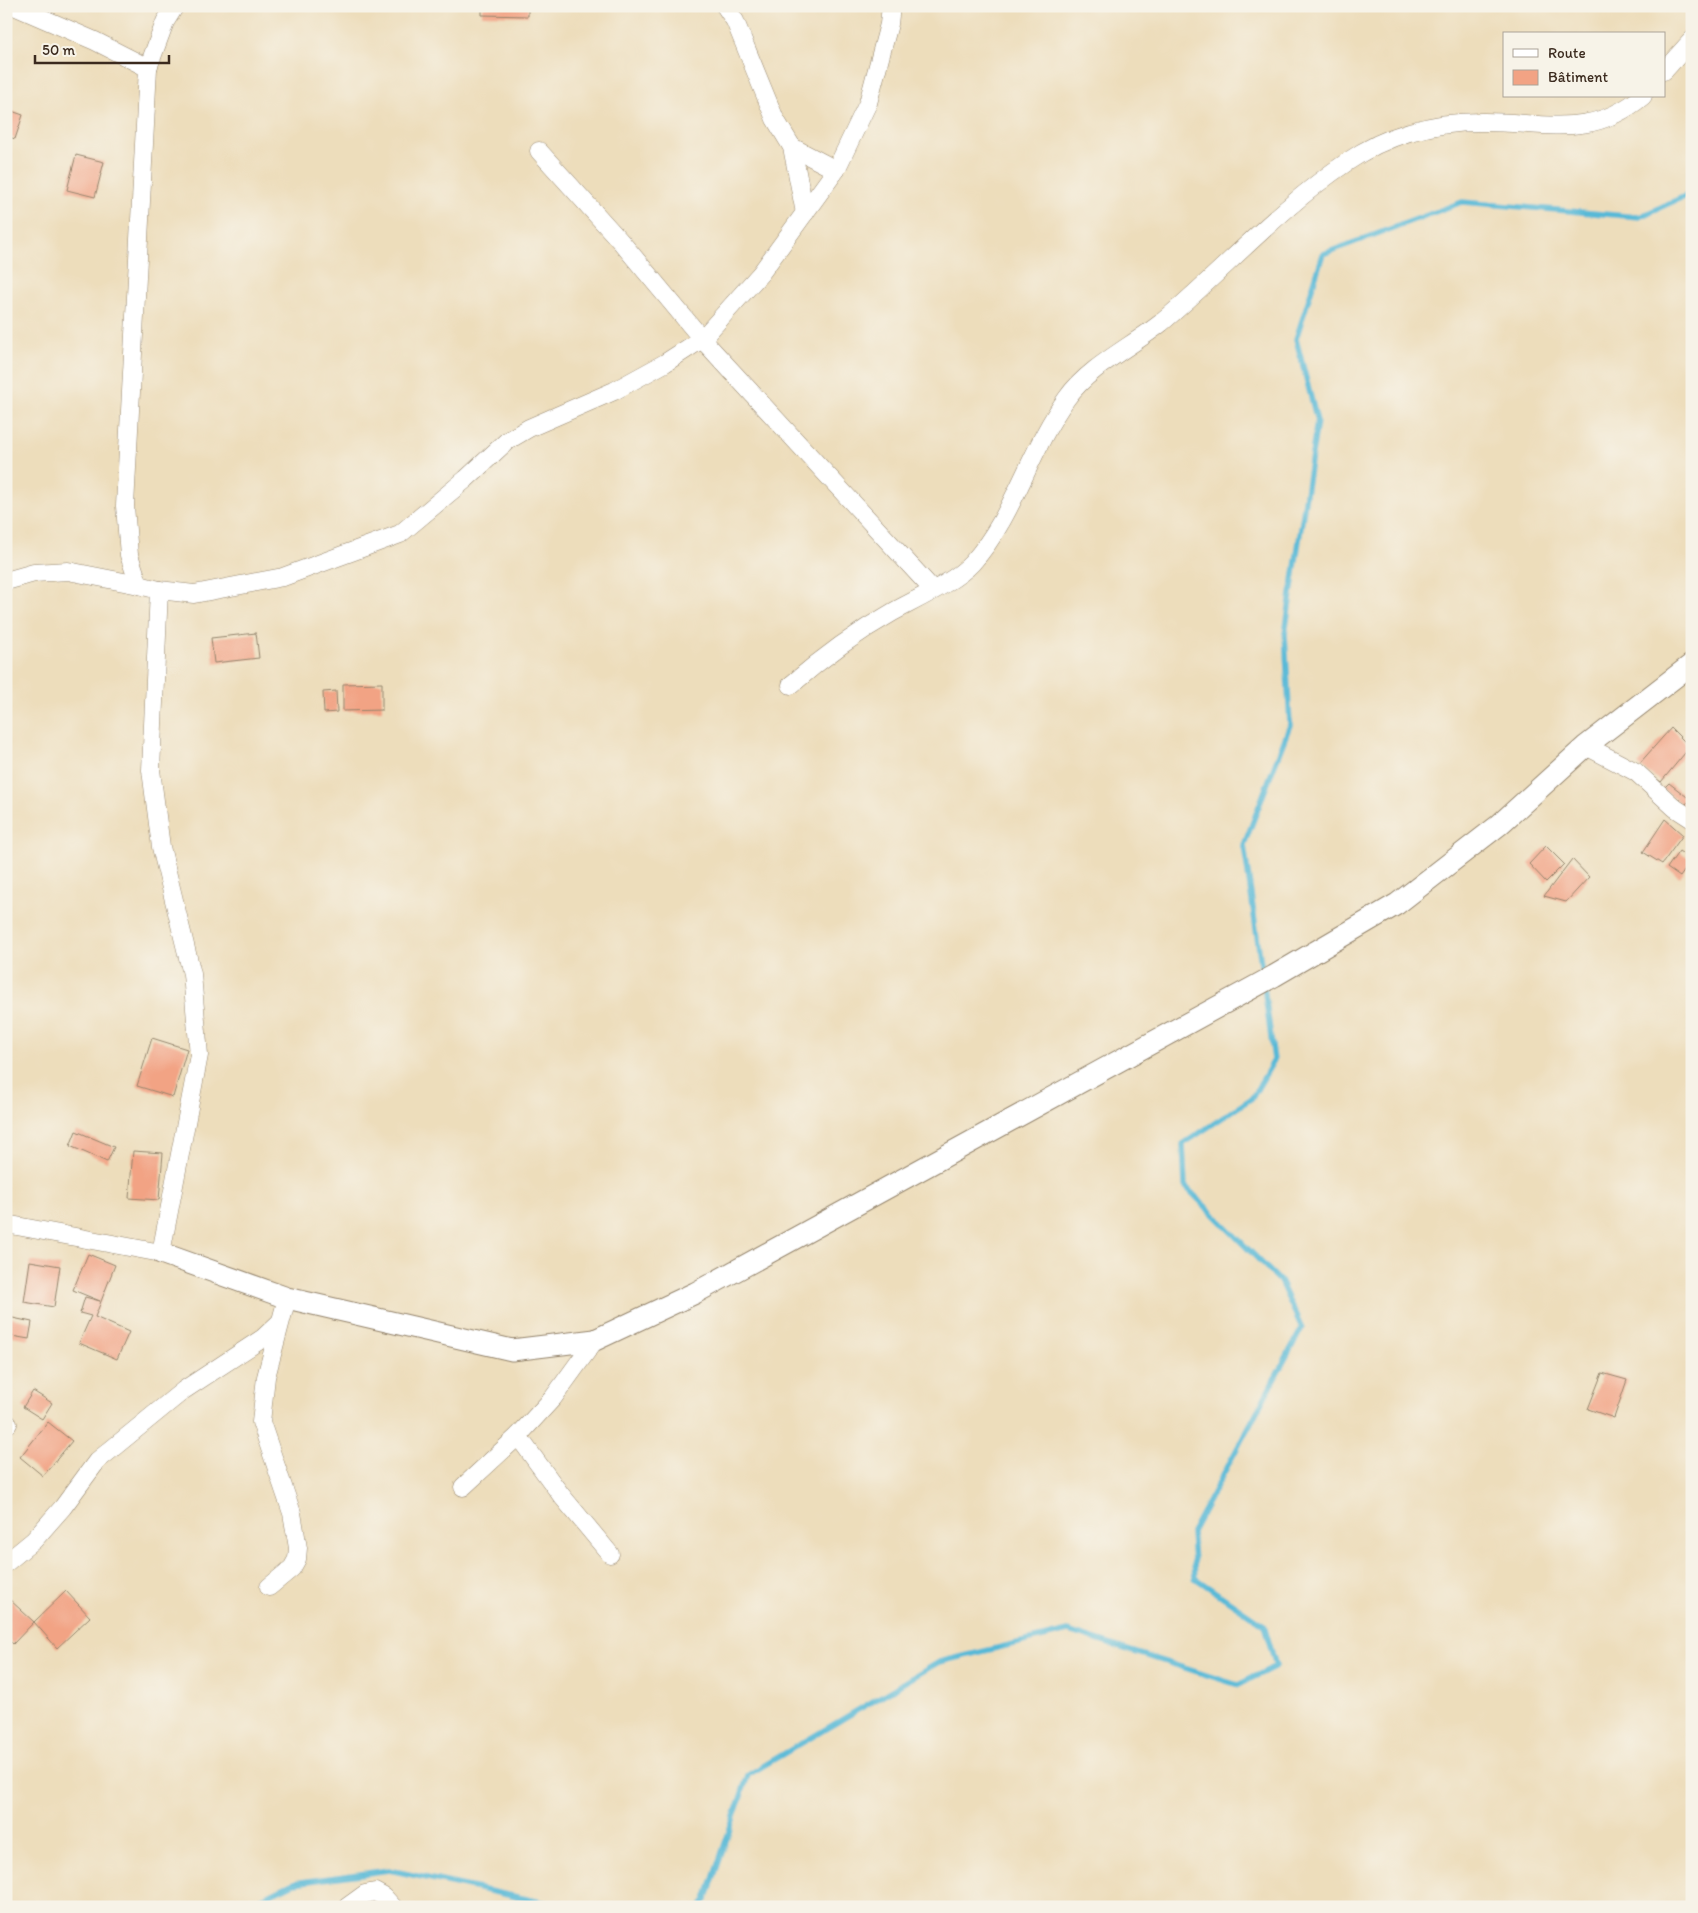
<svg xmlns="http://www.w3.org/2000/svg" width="1698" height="1913" viewBox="0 0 1698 1913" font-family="Itim,sans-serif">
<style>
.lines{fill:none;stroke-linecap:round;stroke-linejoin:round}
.stream{stroke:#59b9d7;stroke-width:5.5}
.building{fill:#f2a384}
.minor-casing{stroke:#94846c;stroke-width:19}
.tertiary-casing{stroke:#94846c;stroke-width:23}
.minor{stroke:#fff;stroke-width:18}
.tertiary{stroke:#fff;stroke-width:21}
</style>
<rect width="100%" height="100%" fill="#f7f3e8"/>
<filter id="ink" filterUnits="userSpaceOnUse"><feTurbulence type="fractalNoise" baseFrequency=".02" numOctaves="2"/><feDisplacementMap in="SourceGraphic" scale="10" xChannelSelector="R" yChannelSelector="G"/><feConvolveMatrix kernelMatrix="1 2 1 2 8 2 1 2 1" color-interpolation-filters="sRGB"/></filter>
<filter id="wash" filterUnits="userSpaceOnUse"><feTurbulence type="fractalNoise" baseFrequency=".0096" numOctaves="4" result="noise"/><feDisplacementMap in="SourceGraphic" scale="20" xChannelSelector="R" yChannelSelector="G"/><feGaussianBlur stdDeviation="1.12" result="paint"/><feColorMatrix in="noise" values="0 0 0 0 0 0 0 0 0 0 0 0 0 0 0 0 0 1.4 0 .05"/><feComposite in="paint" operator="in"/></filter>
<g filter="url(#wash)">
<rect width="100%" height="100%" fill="#edddbb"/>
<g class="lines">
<g class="stream">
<path d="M 1263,978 L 1244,845 L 1290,725 L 1285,634 L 1317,421 L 1296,339 L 1323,254 L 1462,202 L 1639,217 L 1692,193"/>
<path d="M 243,1907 L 294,1883 L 389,1870 L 565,1907"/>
<path d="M 700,1907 L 706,1900 L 748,1775 L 939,1662 L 1068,1631 L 1238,1685 L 1276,1666 L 1264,1625 L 1195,1578 L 1192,1532 L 1302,1328 L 1280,1281 L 1185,1186 L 1183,1144 L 1252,1098 L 1274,1060 L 1264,987"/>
</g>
</g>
<g id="blocks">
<g class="building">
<path d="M 482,6 L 528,6 L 528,16 L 482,15 Z"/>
<path d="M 6,109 L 23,115 L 15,139 L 6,136 Z"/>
<path d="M 76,155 L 104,162 L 95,197 L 67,190 Z"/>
<path d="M 256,633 L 259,658 L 214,663 L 211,638 Z"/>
<path d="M 382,683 L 382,710 L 343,711 L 343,684 Z"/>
<path d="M 336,691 L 337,712 L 324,713 L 323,692 Z"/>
<path d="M 1671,728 L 1690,747 L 1661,782 L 1638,765 Z"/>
<path d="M 1669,783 L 1691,800 L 1683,806 L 1663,789 Z"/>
<path d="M 1665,819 L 1683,835 L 1662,864 L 1643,852 Z"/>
<path d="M 1546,846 L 1564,864 L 1546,882 L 1529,864 Z"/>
<path d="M 1679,851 L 1692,860 L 1680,877 L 1667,868 Z"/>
<path d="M 1572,859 L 1589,877 L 1566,902 L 1544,896 Z"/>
<path d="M 152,1038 L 187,1049 L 173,1097 L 137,1086 Z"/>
<path d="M 76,1131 L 114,1147 L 107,1162 L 70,1146 Z"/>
<path d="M 133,1151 L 163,1153 L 159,1200 L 129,1198 Z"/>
<path d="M 88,1254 L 115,1265 L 95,1317 L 129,1332 L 117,1359 L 79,1343 L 91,1316 L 80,1313 L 85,1297 L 100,1301 L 73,1290 Z"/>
<path d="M 30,1261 L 60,1266 L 54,1307 L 24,1302 Z"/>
<path d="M 8,1317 L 32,1322 L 29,1339 L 6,1335 Z"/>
<path d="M 1602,1373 L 1627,1380 L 1614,1418 L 1588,1409 Z"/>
<path d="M 33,1391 L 52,1403 L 42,1419 L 23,1407 Z"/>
<path d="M 48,1422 L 72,1441 L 43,1476 L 20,1457 Z"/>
<path d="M 66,1591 L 90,1617 L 57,1648 L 34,1622 Z"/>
<path d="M 9,1599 L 34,1622 L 13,1644 L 6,1638 L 6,1601 Z"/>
</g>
</g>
</g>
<g filter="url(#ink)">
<use href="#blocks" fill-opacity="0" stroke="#94846c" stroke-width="1"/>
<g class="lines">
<defs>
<g id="minor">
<path d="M 725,6 L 735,21 L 775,119 L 792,147 L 805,213"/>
<path d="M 148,68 L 165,22 L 175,6"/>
<path d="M 1664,71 L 1692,40"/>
<path d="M 792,147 L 836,170"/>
<path d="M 539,151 L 622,243 L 702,339 L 933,590"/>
<path d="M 6,581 L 34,573 L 68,571 L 139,585"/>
<path d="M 159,590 L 194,594 L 283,577 L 400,534 L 466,479 L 507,441 L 529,428 L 614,391 L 665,363 L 702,339 L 761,273 L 836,170 L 868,103 L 889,24 L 891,6"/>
<path d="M 791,685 C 823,657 856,633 893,612 C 915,600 956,581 972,563 C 1015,515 1029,450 1067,398 C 1090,366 1131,347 1161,323 C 1223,271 1279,208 1347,162 C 1386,135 1433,122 1481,122 C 1542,121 1589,141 1643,96"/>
<path d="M 1586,746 L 1636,772 L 1675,808 L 1692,819"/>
<path d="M 6,1224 L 161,1253 L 199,1055 L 192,974 L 161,847 L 151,770 L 159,590 L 139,585 L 129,555 L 125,506 L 148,68 L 95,41 L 14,6"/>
<path d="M 6,1425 L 8,1424"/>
<path d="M 518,1436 L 561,1495 L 610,1554"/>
<path d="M 463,1487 L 518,1436 L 553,1398 L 595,1340"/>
<path d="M 6,1563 L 34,1540 L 63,1507 L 97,1461 L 184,1390 L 263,1338 L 280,1322"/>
<path d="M 269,1587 L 292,1568 L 297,1559 L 298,1548 L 292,1513 L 261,1422 L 266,1377 L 287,1298"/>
<path d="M 347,1907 L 365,1894 L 375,1892 L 384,1897 L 393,1907"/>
</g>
<path id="tertiary" d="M 161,1253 L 287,1298 L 512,1350 L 595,1340 L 695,1293 L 1274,976 L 1397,904 L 1499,825 L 1586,746 L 1692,664"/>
</defs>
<use href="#minor" class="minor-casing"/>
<use href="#tertiary" class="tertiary-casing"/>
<use href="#minor" class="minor"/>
<use href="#tertiary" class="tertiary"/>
</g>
</g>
<rect width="1698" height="1913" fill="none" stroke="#f7f3e8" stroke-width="25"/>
<rect x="1503" y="32" width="162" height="65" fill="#f7f3e8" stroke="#aca397"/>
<rect x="1513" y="49" width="25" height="8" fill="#ffffff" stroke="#aca397"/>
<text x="1548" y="58" font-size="15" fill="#3b2a1e">Route</text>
<rect x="1513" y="70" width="25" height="15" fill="#f2a384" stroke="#aca397"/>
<text x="1548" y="82" font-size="15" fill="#3b2a1e">Bâtiment</text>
<path d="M35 55v8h134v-8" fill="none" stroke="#3b2a1e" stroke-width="2.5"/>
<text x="42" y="55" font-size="15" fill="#3b2a1e" stroke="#f7f3e8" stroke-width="4" paint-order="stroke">50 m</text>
</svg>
